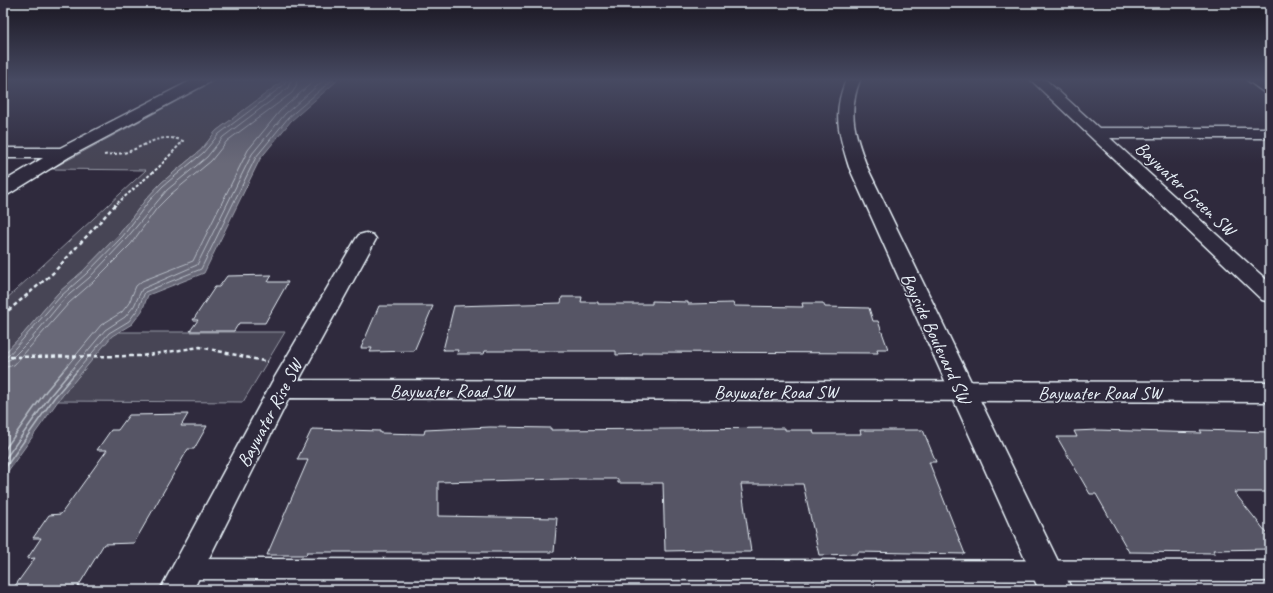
<svg xmlns="http://www.w3.org/2000/svg" width="1273" height="593" viewBox="0 0 1273 593" font-family="Caveat,sans-serif">
<style>
.green{fill:#464455;stroke:#979aa6}
.water{fill:#696978;stroke:#9c9fab}
.lines{fill:none;stroke-linecap:round;stroke-linejoin:round}
.shore-far1{stroke:#b5bbc5;stroke-width:1}
.shore{stroke:#b5bbc5;stroke-width:1.5}
.building{fill:#575565;stroke:#e8f1f8}
.lane-casing{stroke:#e8f1f8;stroke-width:3}
.street-casing{stroke:#e8f1f8;stroke-width:3}
.secondary-casing{stroke:#e8f1f8;stroke-width:3}
.path-far1{stroke:#e8f1f8;stroke-width:2;stroke-dasharray:3 2;stroke-linecap:butt}
.path{stroke:#e8f1f8;stroke-width:2.5;stroke-dasharray:4 3;stroke-linecap:butt}
.lane{fill:#2f2a3d;fill-rule:evenodd}
.street{fill:#2f2a3d;fill-rule:evenodd}
.secondary{fill:#2f2a3d;fill-rule:evenodd}
.labels{text-anchor:middle;stroke-width:3;stroke-linejoin:round;paint-order:stroke}
.street-label{font-size:19px;fill:#e8f1f8;stroke:#2f2a3d}
</style>
<rect width="100%" height="100%" fill="#2f2a3d"/>
<filter id="ink" filterUnits="userSpaceOnUse"><feTurbulence type="fractalNoise" baseFrequency=".025" numOctaves="2"/><feDisplacementMap in="SourceGraphic" scale="8" xChannelSelector="R" yChannelSelector="G"/><feConvolveMatrix kernelMatrix="1 2 1 2 8 2 1 2 1" color-interpolation-filters="sRGB"/></filter>
<g filter="url(#ink)">
<g class="green">
<path d="M 216,80 L 284,80 L 216,131 L 201,150 L 161,183 L 146,199 L 120,233 L 83,271 L 58,293 L 24,333 L 3,355 L 3,302 L 146,170 L 51,169 Z"/>
<path d="M 117,332 L 285,332 L 243,402 L 58,401 L 112,335 Z"/>
</g>
<path class="water" d="M 284,80 L 338,80 L 291,121 L 260,159 L 204,273 L 148,295 L 142,311 L 132,324 L 112,336 L 58,401 L 3,478 L 3,355 L 24,333 L 58,293 L 83,271 L 120,233 L 146,199 L 161,183 L 201,150 L 216,131 Z"/>
<g class="lines">
<g class="shore-far1">
<path d="M 3,357 L 8,356 L 61,296 L 86,274 L 123,236 L 149,201 L 163,186 L 203,153 L 219,134 L 284,85 L 286,80"/>
<path d="M 3,362 L 11,359 L 31,339 L 64,299 L 89,278 L 126,239 L 167,190 L 207,157 L 223,137 L 288,88 L 291,80"/>
<path d="M 3,368 L 14,365 L 69,303 L 93,282 L 131,244 L 157,208 L 171,194 L 211,161 L 227,141 L 292,93 L 296,87 L 297,80"/>
<path d="M 62,372 L 101,325 L 122,312 L 129,303 L 136,286 L 142,281 L 193,261 L 248,150 L 280,111 L 315,80"/>
<path d="M 70,372 L 105,330 L 125,317 L 134,306 L 142,289 L 197,265 L 252,154 L 285,114 L 324,80"/>
<path d="M 76,372 L 109,333 L 129,321 L 138,309 L 145,292 L 201,269 L 256,157 L 288,118 L 332,80"/>
</g>
<g class="shore">
<path d="M 3,452 L 46,391 L 63,371"/>
<path d="M 3,462 L 50,396 L 71,371"/>
<path d="M 3,471 L 54,398 L 77,371"/>
</g>
</g>
<g class="building">
<path d="M 272,275 L 268,282 L 288,282 L 265,323 L 239,323 L 234,331 L 190,331 L 198,320 L 193,320 L 215,287 L 219,287 L 227,276 Z"/>
<path d="M 562,297 L 582,297 L 581,302 L 598,302 L 598,304 L 652,304 L 652,301 L 688,302 L 688,304 L 733,303 L 734,306 L 803,307 L 802,303 L 823,303 L 825,307 L 869,308 L 873,321 L 878,321 L 888,349 L 877,349 L 878,353 L 642,352 L 642,354 L 616,355 L 616,351 L 485,351 L 484,354 L 457,354 L 458,350 L 443,350 L 454,306 L 561,303 Z"/>
<path d="M 379,306 L 433,306 L 414,351 L 370,352 L 372,348 L 361,348 Z"/>
<path d="M 188,414 L 181,426 L 207,426 L 194,449 L 188,449 L 134,543 L 104,544 L 76,590 L 12,590 L 35,558 L 27,559 L 41,538 L 33,538 L 49,515 L 61,514 L 107,450 L 97,450 L 111,430 L 118,430 L 129,415 Z"/>
<path d="M 490,427 L 551,428 L 551,430 L 785,428 L 785,430 L 813,430 L 814,434 L 861,434 L 860,430 L 923,430 L 936,462 L 929,462 L 965,554 L 858,552 L 858,554 L 819,555 L 803,484 L 741,484 L 751,552 L 713,552 L 713,550 L 665,551 L 663,483 L 618,483 L 618,479 L 565,479 L 438,482 L 438,516 L 557,518 L 554,552 L 307,552 L 306,555 L 267,555 L 308,460 L 297,460 L 312,429 L 380,431 L 380,433 L 424,434 L 425,430 Z"/>
<path d="M 1098,430 L 1202,433 L 1200,430 L 1270,432 L 1270,492 L 1234,492 L 1270,537 L 1270,549 L 1213,550 L 1215,553 L 1129,552 L 1096,494 L 1090,494 L 1057,437 L 1077,437 L 1074,431 Z"/>
</g>
<g class="lines">
<defs>
<path id="lane" d="M 187,559 L 1270,561 L 1270,581 L 187,579 L 179,576 L 176,569 L 179,562 Z"/>
<g id="street">
<path d="M 192,80 L 210,80 L 208,83 L 69,157 L 9,194 L 3,195 L 3,182 L 43,158 L 3,158 L 3,148 L 60,148 Z"/>
<path d="M 1031,80 L 1046,80 L 1099,128 L 1270,128 L 1270,138 L 1110,138 L 1270,283 L 1270,302 L 1262,300 Z"/>
<path d="M 1247,80 L 1264,80 L 1270,84 L 1270,94 L 1265,93 Z"/>
<path d="M 366,233 L 373,235 L 376,239 L 299,380 L 1270,382 L 1270,402 L 289,398 L 193,590 L 160,590 L 272,382 L 356,239 L 359,235 Z"/>
</g>
<path id="secondary" d="M 846,80 L 860,80 C 847,113 855,135 867,167 L 1072,590 L 1039,590 L 849,167 C 839,135 832,113 846,80 Z"/>
</defs>
<use href="#lane" class="lane-casing"/>
<use href="#street" class="street-casing"/>
<use href="#secondary" class="secondary-casing"/>
<path class="path-far1" d="M 104,155 C 110,154 117,154 123,153 C 145,148 158,131 183,141 L 159,167 L 115,205"/>
<g class="path">
<path d="M 3,315 L 53,273 L 116,204"/>
<path d="M 3,357 L 141,356 L 200,347 L 268,362"/>
</g>
<use href="#lane" class="lane"/>
<use href="#street" class="street"/>
<use href="#secondary" class="secondary"/>
</g>
</g>
<linearGradient id="sky" x2="0" y2="1"><stop stop-color="#1a1722"/><stop offset="0.49" stop-color="#474a62"/><stop offset="1" stop-color="#474a62" stop-opacity="0"/></linearGradient>
<rect width="1273" height="163" fill="url(#sky)"/>
<g class="labels">
<g class="street-label">
<text transform="translate(1186 188) rotate(43)" y="7">Baywater Green SW</text>
<text transform="translate(937 338) rotate(65)" y="7">Bayside Boulevard SW</text>
<text x="452" y="397">Baywater Road SW</text>
<text x="776" y="398">Baywater Road SW</text>
<text x="1100" y="399">Baywater Road SW</text>
<text transform="translate(269 413) rotate(-62)" y="7">Baywater Rise SW</text>
</g>
</g>
<rect width="1273" height="593" fill="none" stroke="#2f2a3d" stroke-width="16"/>
<rect x="8" y="8" width="1257" height="577" fill="none" stroke="#e8f1f8" stroke-width="1.5" filter="url(#ink)"/>
</svg>
